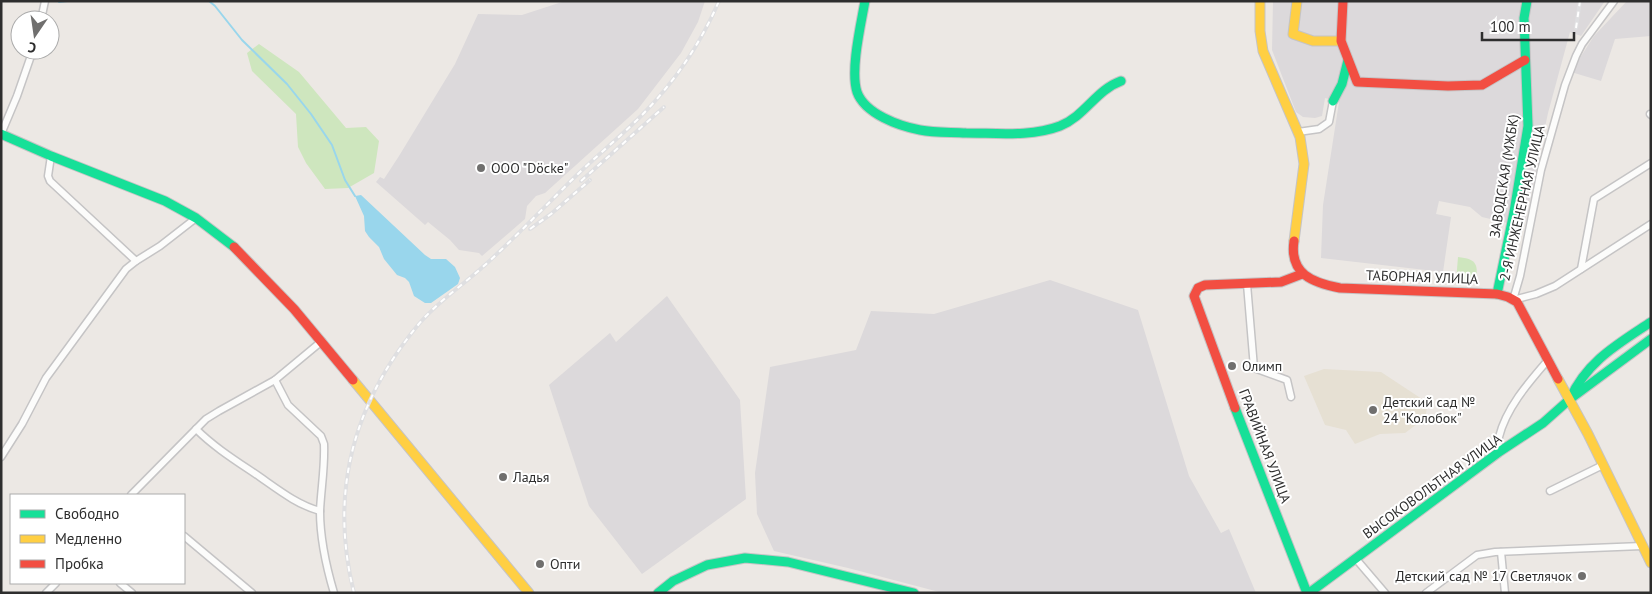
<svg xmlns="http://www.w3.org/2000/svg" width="1652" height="594" viewBox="0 0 1652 594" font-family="'PT Sans',sans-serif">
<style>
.industrial{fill:#dcd9db}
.education{fill:#e6e0d3}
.green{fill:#cee6be}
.water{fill:#99d6ec}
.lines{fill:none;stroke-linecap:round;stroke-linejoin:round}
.stream{stroke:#99d6ec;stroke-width:2}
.street-casing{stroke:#c5c4c5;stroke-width:9}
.fast-casing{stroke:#c5c4c5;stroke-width:11}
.slow-casing{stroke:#c5c4c5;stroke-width:11}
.jam-casing{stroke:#c5c4c5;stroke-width:11}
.street{stroke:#fcfcfb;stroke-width:6}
.fast{stroke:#16e098;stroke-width:9}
.slow{stroke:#ffcf43;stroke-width:9}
.jam{stroke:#f24e42;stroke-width:9}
.rail-casing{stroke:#dfdfe1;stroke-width:4}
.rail{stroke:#fff;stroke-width:2;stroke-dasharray:5.5;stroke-linecap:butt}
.poi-dot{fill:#706f6e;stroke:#fff;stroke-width:2}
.labels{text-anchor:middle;stroke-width:4;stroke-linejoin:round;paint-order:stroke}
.poi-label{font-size:14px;fill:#2e2e2e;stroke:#fff;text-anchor:start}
.street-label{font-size:14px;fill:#2e2e2e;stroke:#fff}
</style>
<rect width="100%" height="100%" fill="#ece8e4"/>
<g class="industrial">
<path d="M 565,1 L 705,1 L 698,22 L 681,53 L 638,109 L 545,193 L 536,196 L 527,206 L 525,219 L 482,256 L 479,253 L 459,250 L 450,240 L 428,222 L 425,225 L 376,182 L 380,177 L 384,179 L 399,156 L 455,64 L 478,14 L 522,15 Z"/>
<path d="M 1273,1 L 1605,1 L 1581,36 L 1570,32 L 1548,113 L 1524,227 L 1482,217 L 1470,207 L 1439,201 L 1436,214 L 1451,217 L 1443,272 L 1321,258 L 1323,205 L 1339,102 L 1325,98 L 1322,116 L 1315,118 L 1303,117 L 1296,112 L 1272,50 Z"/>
<path d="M 1627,1 L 1651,1 L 1651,36 L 1615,39 L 1601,81 L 1571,72 L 1594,36 Z"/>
<path d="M 1050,280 L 1138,310 L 1189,476 L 1221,533 L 1229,529 L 1256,593 L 943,593 L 848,568 L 774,551 L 757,514 L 755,473 L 770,367 L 856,350 L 871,311 L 934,314 Z"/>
<path d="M 667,296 L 740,400 L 746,499 L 642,574 L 589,506 L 549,385 L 610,333 L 616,342 Z"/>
</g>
<path class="education" d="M 1324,369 L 1381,372 L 1428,403 L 1425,418 L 1405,433 L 1380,434 L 1355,444 L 1346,430 L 1325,425 L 1304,376 Z"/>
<g class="green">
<path d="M 259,44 L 299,72 L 346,128 L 366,127 L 379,141 L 374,173 L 348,188 L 325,189 L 306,163 L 298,147 L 296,114 L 252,71 L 247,53 Z"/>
<path d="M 1458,257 C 1477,259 1479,265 1475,282 L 1472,283 L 1456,282 Z"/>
</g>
<path class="water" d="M 361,195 L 425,255 L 431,259 L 446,259 L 455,267 L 460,278 L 458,284 L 431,303 L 425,303 L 414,296 L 409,282 L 405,278 L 397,275 L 384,259 L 379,247 L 369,237 L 365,231 L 364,216 L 355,196 Z"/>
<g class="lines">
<g class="stream">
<path d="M 209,1 L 215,6 L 242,40 L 287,84 L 311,114 L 332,145 L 345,180 L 355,196"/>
<path d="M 59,2 L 67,1"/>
</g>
<defs>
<g id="street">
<path d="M 41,20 L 45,1"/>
<path d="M 1650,114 L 1651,115"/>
<path d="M 1298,132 L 1319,129 L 1329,122 L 1333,101"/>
<path d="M 1,134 L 17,96 L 33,50"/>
<path d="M 51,156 L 48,176 L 50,181 L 136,261"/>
<path d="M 1581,269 L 1594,199 L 1651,163"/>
<path d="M 1247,284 L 1254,368 L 1287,380 L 1291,397"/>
<path d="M 1513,300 L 1520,276 L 1541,170 L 1565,85 L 1576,56 L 1582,44 L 1614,1"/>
<path d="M 1513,300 L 1536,294 L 1555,286 L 1651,224"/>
<path d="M 275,380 L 288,405 L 321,436 L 324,444 C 325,467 321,489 320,511 C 320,539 326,566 334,593"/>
<path d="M 196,429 C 215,448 238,462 260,477 C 280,491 298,505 320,511"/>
<path d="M 1499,452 C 1499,447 1498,441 1499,437 C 1506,408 1529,382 1548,360"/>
<path d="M 1,457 L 22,424 L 46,378 L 126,269 L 136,261 L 160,246 L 196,218"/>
<path d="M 1550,491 L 1603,465"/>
<path d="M 131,495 L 206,419 L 219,411 L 275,380 L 322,341"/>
<path d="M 184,536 L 252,593"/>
<path d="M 1501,552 L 1505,593"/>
<path d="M 1356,559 L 1385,593"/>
<path d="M 120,583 L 132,593"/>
<path d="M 46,593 L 56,583"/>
<path d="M 1426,593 L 1477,555 L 1495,552 L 1642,546"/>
</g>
<g id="fast">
<path d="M 865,1 C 861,24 850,70 857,92 C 865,114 899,126 920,130 C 935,133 951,132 966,133 C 997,133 1031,137 1060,126 C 1085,116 1096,90 1121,81"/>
<path d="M 1333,101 L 1342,84 L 1348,60"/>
<path d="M 1,134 L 51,156 L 165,201 L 196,218 L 234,247"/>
<path d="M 1497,294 L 1514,212 L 1528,126 L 1524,18 L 1527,1"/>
<path d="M 1570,399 C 1587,361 1618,344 1651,322"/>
<path d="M 1235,408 L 1307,593"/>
<path d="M 658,593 L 673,581 L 707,565 L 745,558 L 788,562 L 914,593"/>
<path d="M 1309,593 L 1499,452 L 1543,423 L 1570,399 L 1651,339"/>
</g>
<g id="slow">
<path d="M 1260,1 L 1260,31 L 1263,51 L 1300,137 L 1304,164 L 1294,241"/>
<path d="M 1297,1 L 1293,34 L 1313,41 L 1341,41"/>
<path d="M 1558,379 L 1588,434 L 1651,563"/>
<path d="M 353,380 L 529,593"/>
</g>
<g id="jam">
<path d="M 1343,1 L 1341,41 L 1357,82 L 1448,86 L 1482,85 L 1525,60"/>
<path d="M 1294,241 C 1289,274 1313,283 1340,288 L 1497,294 L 1508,297 L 1517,302 L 1558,379"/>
<path d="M 234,247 L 294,309 L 353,380"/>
<path d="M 1235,408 L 1194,296 L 1198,288 L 1205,285 L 1281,282 L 1302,274"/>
</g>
</defs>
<use href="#street" class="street-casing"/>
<use href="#fast" class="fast-casing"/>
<use href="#slow" class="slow-casing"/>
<use href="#jam" class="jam-casing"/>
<use href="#street" class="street"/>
<use href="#fast" class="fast"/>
<use href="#slow" class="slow"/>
<use href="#jam" class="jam"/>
<defs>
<g id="rail">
<path d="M 1576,28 L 1580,1"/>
<path d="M 581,181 L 664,107"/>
<path d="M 530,229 L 551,214 L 590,180"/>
<path d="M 354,593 C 329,493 353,404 418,325 C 437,302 463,285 485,265 C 518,235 548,203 580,172 C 600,153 621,136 641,116 C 673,84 701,43 719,1"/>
</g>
</defs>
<use href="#rail" class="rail-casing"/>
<use href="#rail" class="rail"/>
</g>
<g class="poi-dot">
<circle cx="481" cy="168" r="5"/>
<circle cx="1232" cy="366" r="5"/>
<circle cx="1373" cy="410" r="5"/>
<circle cx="503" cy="477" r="5"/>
<circle cx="540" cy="564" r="5"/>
<circle cx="1582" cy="576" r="5"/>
</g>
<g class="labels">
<g class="poi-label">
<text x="491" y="173">ООО "Döcke"</text>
<text x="1242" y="371">Олимп</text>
<text x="1383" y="407">Детский сад №<tspan x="1383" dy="16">24 "Колобок"</tspan></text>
<text x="513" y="482">Ладья</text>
<text x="550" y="569">Опти</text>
<text x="1572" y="581" text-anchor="end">Детский сад № 17 Светлячок</text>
</g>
<g class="street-label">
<text transform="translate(1504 176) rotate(-81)" y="5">ЗАВОДСКАЯ (МЖБК)</text>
<text transform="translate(1522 203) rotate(-77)" y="5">2-Я ИНЖЕНЕРНАЯ УЛИЦА</text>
<text transform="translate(1422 277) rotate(2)" y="5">ТАБОРНАЯ УЛИЦА</text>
<text transform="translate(1265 446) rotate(69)" y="5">ГРАВИЙНАЯ УЛИЦА</text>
<text transform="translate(1432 486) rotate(-36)" y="5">ВЫСОКОВОЛЬТНАЯ УЛИЦА</text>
</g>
</g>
<rect width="1652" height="594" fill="none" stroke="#2e2e2e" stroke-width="5"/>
<rect x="10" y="494" width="175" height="90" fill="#ffffff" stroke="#ababab"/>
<rect x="20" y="510" width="25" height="8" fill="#16e098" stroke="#ababab"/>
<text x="55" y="519" font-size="15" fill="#2e2e2e">Свободно</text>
<rect x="20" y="535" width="25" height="8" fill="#ffcf43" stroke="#ababab"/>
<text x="55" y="544" font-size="15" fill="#2e2e2e">Медленно</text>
<rect x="20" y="560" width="25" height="8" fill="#f24e42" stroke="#ababab"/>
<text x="55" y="569" font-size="15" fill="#2e2e2e">Пробка</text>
<g transform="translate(35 35) rotate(193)"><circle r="24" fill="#ffffff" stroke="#ababab"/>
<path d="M0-4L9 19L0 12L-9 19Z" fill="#706f6e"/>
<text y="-8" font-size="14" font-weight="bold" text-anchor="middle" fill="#2e2e2e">С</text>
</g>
<path d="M1482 32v8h92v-8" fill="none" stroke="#2e2e2e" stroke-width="2.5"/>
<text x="1490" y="32" font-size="15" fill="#2e2e2e" stroke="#ffffff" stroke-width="4" paint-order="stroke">100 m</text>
</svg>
